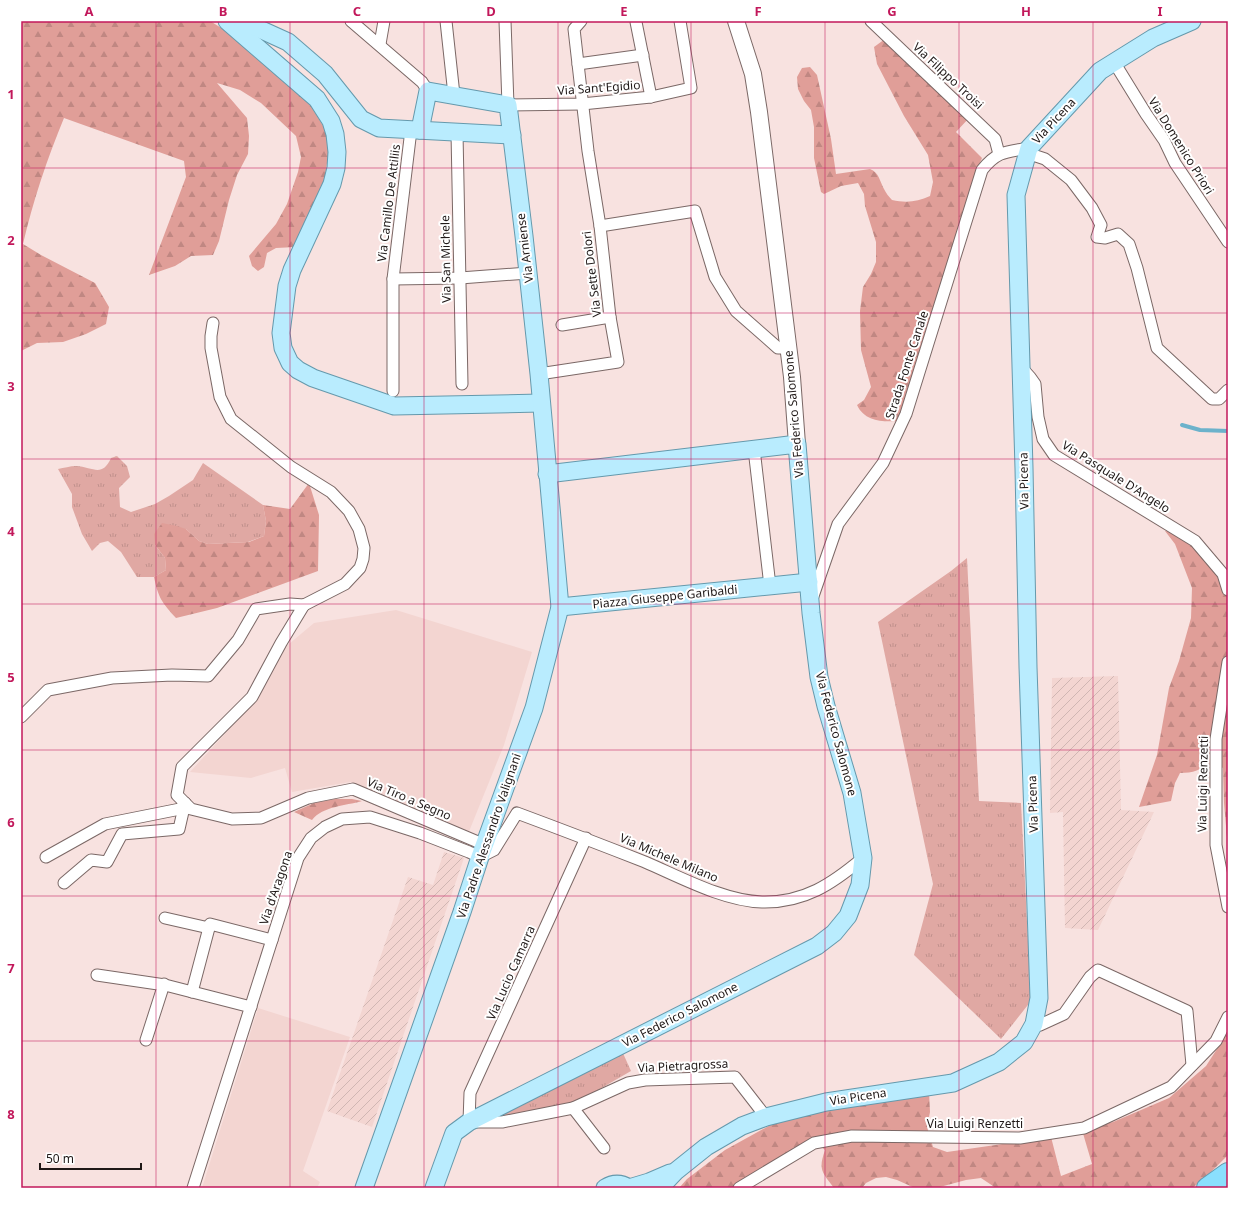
<svg xmlns="http://www.w3.org/2000/svg" width="1249" height="1209" viewBox="0 0 1249 1209" font-family="'Noto Sans',sans-serif">
<style>
.built{fill:#f3d5d1}
.industrial{fill:url(#industrial-furrows)}
.grass{fill:url(#grass-tufts)}
.forest{fill:url(#forest-firs)}
.lines{fill:none;stroke-linecap:round;stroke-linejoin:round}
.stream{stroke:#6cb2cb;stroke-width:4}
.street-casing{stroke:#7b6866;stroke-width:13}
.secondary-casing{stroke:#7b6866;stroke-width:18}
.primary-casing{stroke:#6599ac;stroke-width:19}
.highway-casing{stroke:#6599ac;stroke-width:22}
.street{stroke:#fff;stroke-width:11}
.secondary{stroke:#fff;stroke-width:16}
.primary{stroke:#b9ecfe;stroke-width:17}
.highway{stroke:#8adffd;stroke-width:20}
.grid{fill:none;stroke:#c2185b;stroke-width:1;stroke-opacity:0.55}
.labels{text-anchor:middle;stroke-width:4;stroke-linejoin:round;paint-order:stroke}
.street-label{font-size:12px;fill:#1f1817;stroke:#fff}
.neatline{fill:none;stroke:#c2185b;stroke-width:1.5}
.grid-label{font-size:13px;text-anchor:middle;font-weight:bold;fill:#c2185b}
</style>
<defs>
<pattern id="industrial-furrows" width="10" height="10" patternUnits="userSpaceOnUse"><rect width="10" height="10" fill="#f3d5d1"/><path d="M-1 1l2-2M0 10L10 0M9 11l2-2" fill="none" stroke="#d0b6b3"/></pattern>
<pattern id="grass-tufts" width="24" height="20" patternUnits="userSpaceOnUse"><rect width="24" height="20" fill="#e0a8a3"/><path d="M3 7l-1-3M5 7V3M7 7l1-3M15 17l-1-3M17 17v-4M19 17l1-3" fill="none" stroke="#c0908c"/></pattern>
<pattern id="forest-firs" width="22" height="20" patternUnits="userSpaceOnUse"><rect width="22" height="20" fill="#e09e98"/><path d="M5 1l3.5 6h-7zM16 11l3.5 6h-7z" fill="#c08782"/></pattern>
</defs>
<rect width="100%" height="100%" fill="#f8e2e0"/>
<g class="built">
<path d="M 396,610 L 532,652 L 504,745 L 468,834 L 350,782 L 292,792 L 285,768 L 251,778 L 190,772 L 257,699 L 283,649 L 314,623 Z"/>
<path d="M 258,1008 L 350,1037 L 303,1171 L 320,1182 L 317,1188 L 202,1188 Z"/>
</g>
<g class="industrial">
<path d="M 1118,676 L 1121,810 L 1154,812 L 1098,930 L 1065,928 L 1063,812 L 1050,813 L 1052,678 Z"/>
<path d="M 444,852 L 464,858 L 372,1127 L 327,1111 L 408,877 L 433,885 Z"/>
</g>
<g class="grass">
<path d="M 117,456 L 127,466 L 130,477 L 119,488 L 120,507 L 131,512 L 155,504 L 169,496 L 193,480 L 203,463 L 263,505 L 266,521 L 264,536 L 248,542 L 208,544 L 199,541 L 186,529 L 155,545 L 165,558 L 166,570 L 154,577 L 137,577 L 121,552 L 108,541 L 100,543 L 92,551 L 82,534 L 72,507 L 72,494 L 58,469 C 64,468 70,466 76,466 C 93,467 102,478 111,458 Z"/>
<path d="M 967,558 L 979,801 L 1021,803 L 1031,1001 L 1001,1039 L 914,955 L 933,884 L 878,622 L 951,571 Z"/>
<path d="M 622,1051 L 631,1071 L 572,1105 L 497,1117 Z"/>
</g>
<g class="forest">
<path d="M 21,21 L 210,21 L 223,29 L 245,48 L 261,59 L 308,101 L 325,129 L 329,150 L 324,183 L 296,247 L 276,248 L 267,253 L 264,267 L 258,271 L 252,266 L 249,256 L 276,224 L 287,204 L 298,172 L 301,157 L 296,136 L 261,103 L 240,90 L 217,83 L 247,118 L 249,136 L 248,154 L 237,175 L 229,200 L 219,241 L 213,255 L 191,256 L 175,266 L 149,275 L 186,177 L 184,161 L 64,118 C 47,159 33,201 23,244 L 41,255 L 95,283 L 109,307 L 106,324 L 86,334 L 63,342 L 37,343 L 21,351 Z"/>
<path d="M 885,39 L 969,118 L 956,132 L 982,158 L 979,165 L 899,421 C 883,422 865,422 857,405 L 864,400 L 871,387 L 861,350 L 860,311 L 863,287 L 871,274 L 876,262 L 876,242 L 865,206 L 864,194 L 858,183 L 841,186 L 824,194 L 821,192 L 814,158 L 814,127 L 811,110 L 804,101 L 798,89 L 797,77 L 802,68 L 810,67 L 817,75 L 831,139 L 836,174 L 870,169 C 879,172 880,182 884,189 C 886,193 889,197 892,200 C 906,203 917,202 930,196 L 933,182 L 928,155 L 904,116 L 877,64 L 874,47 Z"/>
<path d="M 309,483 L 319,515 L 318,571 L 217,608 L 176,618 C 162,603 158,597 154,577 L 166,570 L 165,558 L 155,545 L 154,534 L 162,523 L 177,526 L 186,529 L 199,541 L 208,544 L 249,542 L 264,536 L 266,521 L 263,505 L 290,509 Z"/>
<path d="M 1165,531 L 1176,532 L 1196,543 L 1221,576 L 1228,596 L 1228,849 L 1224,803 L 1223,768 L 1211,762 C 1201,770 1193,773 1180,773 L 1175,783 L 1171,801 L 1139,807 L 1157,755 L 1169,688 L 1179,661 L 1191,618 L 1192,588 L 1175,544 Z"/>
<path d="M 335,799 L 352,799 L 362,801 C 345,806 323,806 312,820 L 294,812 L 314,803 Z"/>
<path d="M 1228,1032 L 1228,1155 L 1203,1180 L 1192,1188 L 996,1188 L 981,1178 L 966,1180 L 936,1188 L 915,1188 L 897,1180 L 886,1177 L 876,1178 L 866,1183 L 862,1188 L 834,1188 C 822,1172 818,1170 825,1150 L 820,1146 L 736,1188 L 679,1188 L 687,1179 L 725,1150 L 776,1122 L 827,1109 L 929,1092 L 930,1112 L 927,1127 L 933,1147 L 947,1152 L 1051,1137 L 1061,1176 L 1092,1164 L 1082,1130 L 1113,1122 L 1169,1098 L 1206,1066 Z"/>
</g>
<g class="lines">
<path class="stream" d="M 1182,425 L 1200,430 L 1228,431"/>
<defs>
<g id="street">
<path d="M 351,21 L 422,82 L 428,91"/>
<path d="M 446,21 L 454,95"/>
<path d="M 505,21 L 508,105 L 582,104 L 651,97 L 691,88 L 680,21"/>
<path d="M 871,21 L 995,139 L 999,154"/>
<path d="M 636,22 L 651,97"/>
<path d="M 380,44 L 384,21"/>
<path d="M 1114,62 L 1146,114 L 1164,140 L 1175,163 L 1228,242"/>
<path d="M 578,64 L 643,55"/>
<path d="M 457,133 L 462,384"/>
<path d="M 1027,153 L 1045,159 L 1071,180 L 1092,208 L 1101,225 L 1097,237 L 1105,238 L 1118,234 L 1129,244 L 1137,268 L 1157,348 L 1212,399 L 1219,399 L 1228,390"/>
<path d="M 600,226 L 695,211 L 715,277 L 736,311 L 778,348 L 788,348"/>
<path d="M 393,279 L 460,278 L 528,273"/>
<path d="M 213,323 L 211,336 L 211,348 L 220,397 L 231,419 L 291,467 L 331,492 L 349,511 L 359,529 L 364,548 L 363,559 L 360,568 L 345,584 L 304,605"/>
<path d="M 562,325 L 610,317"/>
<path d="M 1021,367 L 1030,377 L 1035,384 L 1038,417 L 1043,439 L 1054,455 L 1195,541 L 1223,574 L 1228,590"/>
<path d="M 539,374 L 618,362 L 610,317 L 600,226 L 588,151 L 574,29 L 581,21"/>
<path d="M 393,391 L 393,279 L 411,130"/>
<path d="M 754,449 L 770,586"/>
<path d="M 812,599 L 838,524 L 883,463 L 906,414 L 982,170 C 997,151 1006,152 1029,148"/>
<path d="M 304,605 L 281,643 L 252,697 L 182,767 L 177,795 L 191,809 L 232,819 L 261,818 L 308,798 L 353,789 L 485,845"/>
<path d="M 1228,662 L 1216,739 L 1216,845 L 1228,907"/>
<path d="M 21,717 L 48,690 L 112,678 L 172,675 L 208,676 L 238,640 L 256,609 L 290,604 L 304,605"/>
<path d="M 586,838 L 470,1093 L 469,1122 L 502,1122 L 573,1108 L 628,1083 L 645,1080 L 735,1077 L 766,1117"/>
<path d="M 46,857 L 105,824 L 180,809 L 185,803"/>
<path d="M 64,883 L 91,860 L 107,862 L 122,834 L 179,829 L 185,803"/>
<path d="M 165,918 L 209,928"/>
<path d="M 97,975 L 165,985 L 251,1007"/>
<path d="M 192,992 L 210,924 L 272,940"/>
<path d="M 1034,1024 L 1040,1025 L 1064,1014 L 1090,977 L 1098,970 L 1187,1011 L 1192,1065"/>
<path d="M 146,1040 L 164,984"/>
<path d="M 573,1108 L 604,1148"/>
<path d="M 193,1188 L 298,858 L 311,838 L 325,827 L 342,819 L 370,817 L 420,833 L 469,852 L 480,857 L 494,850 L 517,813 C 560,829 602,845 645,862 C 680,877 724,901 762,902 C 804,903 832,884 863,858"/>
<path d="M 739,1188 L 814,1143 L 852,1136 L 1020,1138 L 1084,1128 L 1171,1087 L 1216,1041 L 1228,1017"/>
</g>
<path id="secondary" d="M 736,21 L 753,74 L 759,112 L 792,377 L 797,444"/>
<g id="primary">
<path d="M 227,21 L 317,99 L 331,121 L 335,134 L 337,152 L 336,168 L 332,184 L 292,270 L 287,286 L 281,333 L 283,348 L 290,363 L 298,370 L 313,378 L 394,406 L 541,403"/>
<path d="M 242,21 L 288,42 L 325,74 L 361,119 L 379,128 L 512,135"/>
<path d="M 560,607 L 809,582"/>
<path d="M 364,1188 L 462,912 L 480,857 L 534,708 L 560,607 L 539,374 L 524,236 L 508,105 L 428,91 L 420,130"/>
<path d="M 434,1188 L 454,1133 L 469,1122 L 817,946 L 834,933 L 848,916 L 860,885 L 863,858 L 852,793 L 826,706 L 819,677 L 811,613 L 797,444 L 547,474"/>
<path d="M 605,1188 C 613,1183 621,1183 629,1188"/>
<path d="M 629,1188 L 649,1182 L 670,1173"/>
<path d="M 660,1188 L 676,1171 L 706,1147 L 742,1126 L 766,1117 L 826,1102 L 953,1083 L 999,1062 L 1024,1042 L 1034,1024 L 1039,998 L 1028,667 L 1024,468 L 1016,195 L 1029,148 L 1100,71 L 1153,38 L 1192,21"/>
</g>
<path id="highway" d="M 1207,1188 L 1228,1173"/>
</defs>
<use href="#street" class="street-casing"/>
<use href="#secondary" class="secondary-casing"/>
<use href="#primary" class="primary-casing"/>
<use href="#highway" class="highway-casing"/>
<use href="#street" class="street"/>
<use href="#secondary" class="secondary"/>
<use href="#primary" class="primary"/>
<use href="#highway" class="highway"/>
</g>
<path class="grid" d="M 156,21 L 156,1188M 290,21 L 290,1188M 424,21 L 424,1188M 558,21 L 558,1188M 691,21 L 691,1188M 825,21 L 825,1188M 959,21 L 959,1188M 1093,21 L 1093,1188M 21,168 L 1228,168M 21,313 L 1228,313M 21,459 L 1228,459M 21,604 L 1228,604M 21,750 L 1228,750M 21,896 L 1228,896M 21,1041 L 1228,1041"/>
<g class="labels">
<g class="street-label">
<text transform="translate(948 76) rotate(43)" y="4">Via Filippo Troisi</text>
<text transform="translate(599 88) rotate(-4)" y="4">Via Sant'Egidio</text>
<text transform="translate(1054 121) rotate(-47)" y="4">Via Picena</text>
<text transform="translate(1181 146) rotate(58)" y="4">Via Domenico Priori</text>
<text transform="translate(389 203) rotate(-83)" y="4">Via Camillo De Attiliis</text>
<text transform="translate(525 248) rotate(-97)" y="4">Via Arniense</text>
<text transform="translate(446 259) rotate(-91)" y="4">Via San Michele</text>
<text transform="translate(592 274) rotate(-97)" y="4">Via Sette Dolori</text>
<text transform="translate(907 365) rotate(-72)" y="4">Strada Fonte Canale</text>
<text transform="translate(794 414) rotate(-95)" y="4">Via Federico Salomone</text>
<text transform="translate(1116 477) rotate(32)" y="4">Via Pasquale D'Angelo</text>
<text transform="translate(1024 481) rotate(-91)" y="4">Via Picena</text>
<text transform="translate(665 597) rotate(-6)" y="4">Piazza Giuseppe Garibaldi</text>
<text transform="translate(836 734) rotate(75)" y="4">Via Federico Salomone</text>
<text transform="translate(1203 784) rotate(-89)" y="4">Via Luigi Renzetti</text>
<text transform="translate(409 799) rotate(23)" y="4">Via Tiro a Segno</text>
<text transform="translate(1033 804) rotate(-92)" y="4">Via Picena</text>
<text transform="translate(489 836) rotate(-71)" y="4">Via Padre Alessandro Valignani</text>
<text transform="translate(669 858) rotate(23)" y="4">Via Michele Milano</text>
<text transform="translate(276 888) rotate(-71)" y="4">Via d'Aragona</text>
<text transform="translate(511 973) rotate(-66)" y="4">Via Lucio Camarra</text>
<text transform="translate(680 1015) rotate(-27)" y="4">Via Federico Salomone</text>
<text transform="translate(683 1066) rotate(-3)" y="4">Via Pietragrossa</text>
<text transform="translate(858 1097) rotate(-9)" y="4">Via Picena</text>
<text x="975" y="1128">Via Luigi Renzetti</text>
</g>
</g>
<rect width="1249" height="1209" fill="none" stroke="#ffffff" stroke-width="44"/>
<path d="M40 1163v6h101v-6" fill="none" stroke="#1f1817" stroke-width="2"/>
<text x="46" y="1163" font-size="12" fill="#1f1817" stroke="#ffffff" stroke-width="3" paint-order="stroke">50 m</text>
<rect x="22" y="22" width="1205" height="1165" class="neatline"/>
<g class="grid-label">
<text x="89" y="16">A</text>
<text x="223" y="16">B</text>
<text x="357" y="16">C</text>
<text x="491" y="16">D</text>
<text x="624" y="16">E</text>
<text x="758" y="16">F</text>
<text x="892" y="16">G</text>
<text x="1026" y="16">H</text>
<text x="1160" y="16">I</text>
<text x="11" y="99">1</text>
<text x="11" y="245">2</text>
<text x="11" y="391">3</text>
<text x="11" y="536">4</text>
<text x="11" y="682">5</text>
<text x="11" y="827">6</text>
<text x="11" y="973">7</text>
<text x="11" y="1119">8</text>
</g>
</svg>
